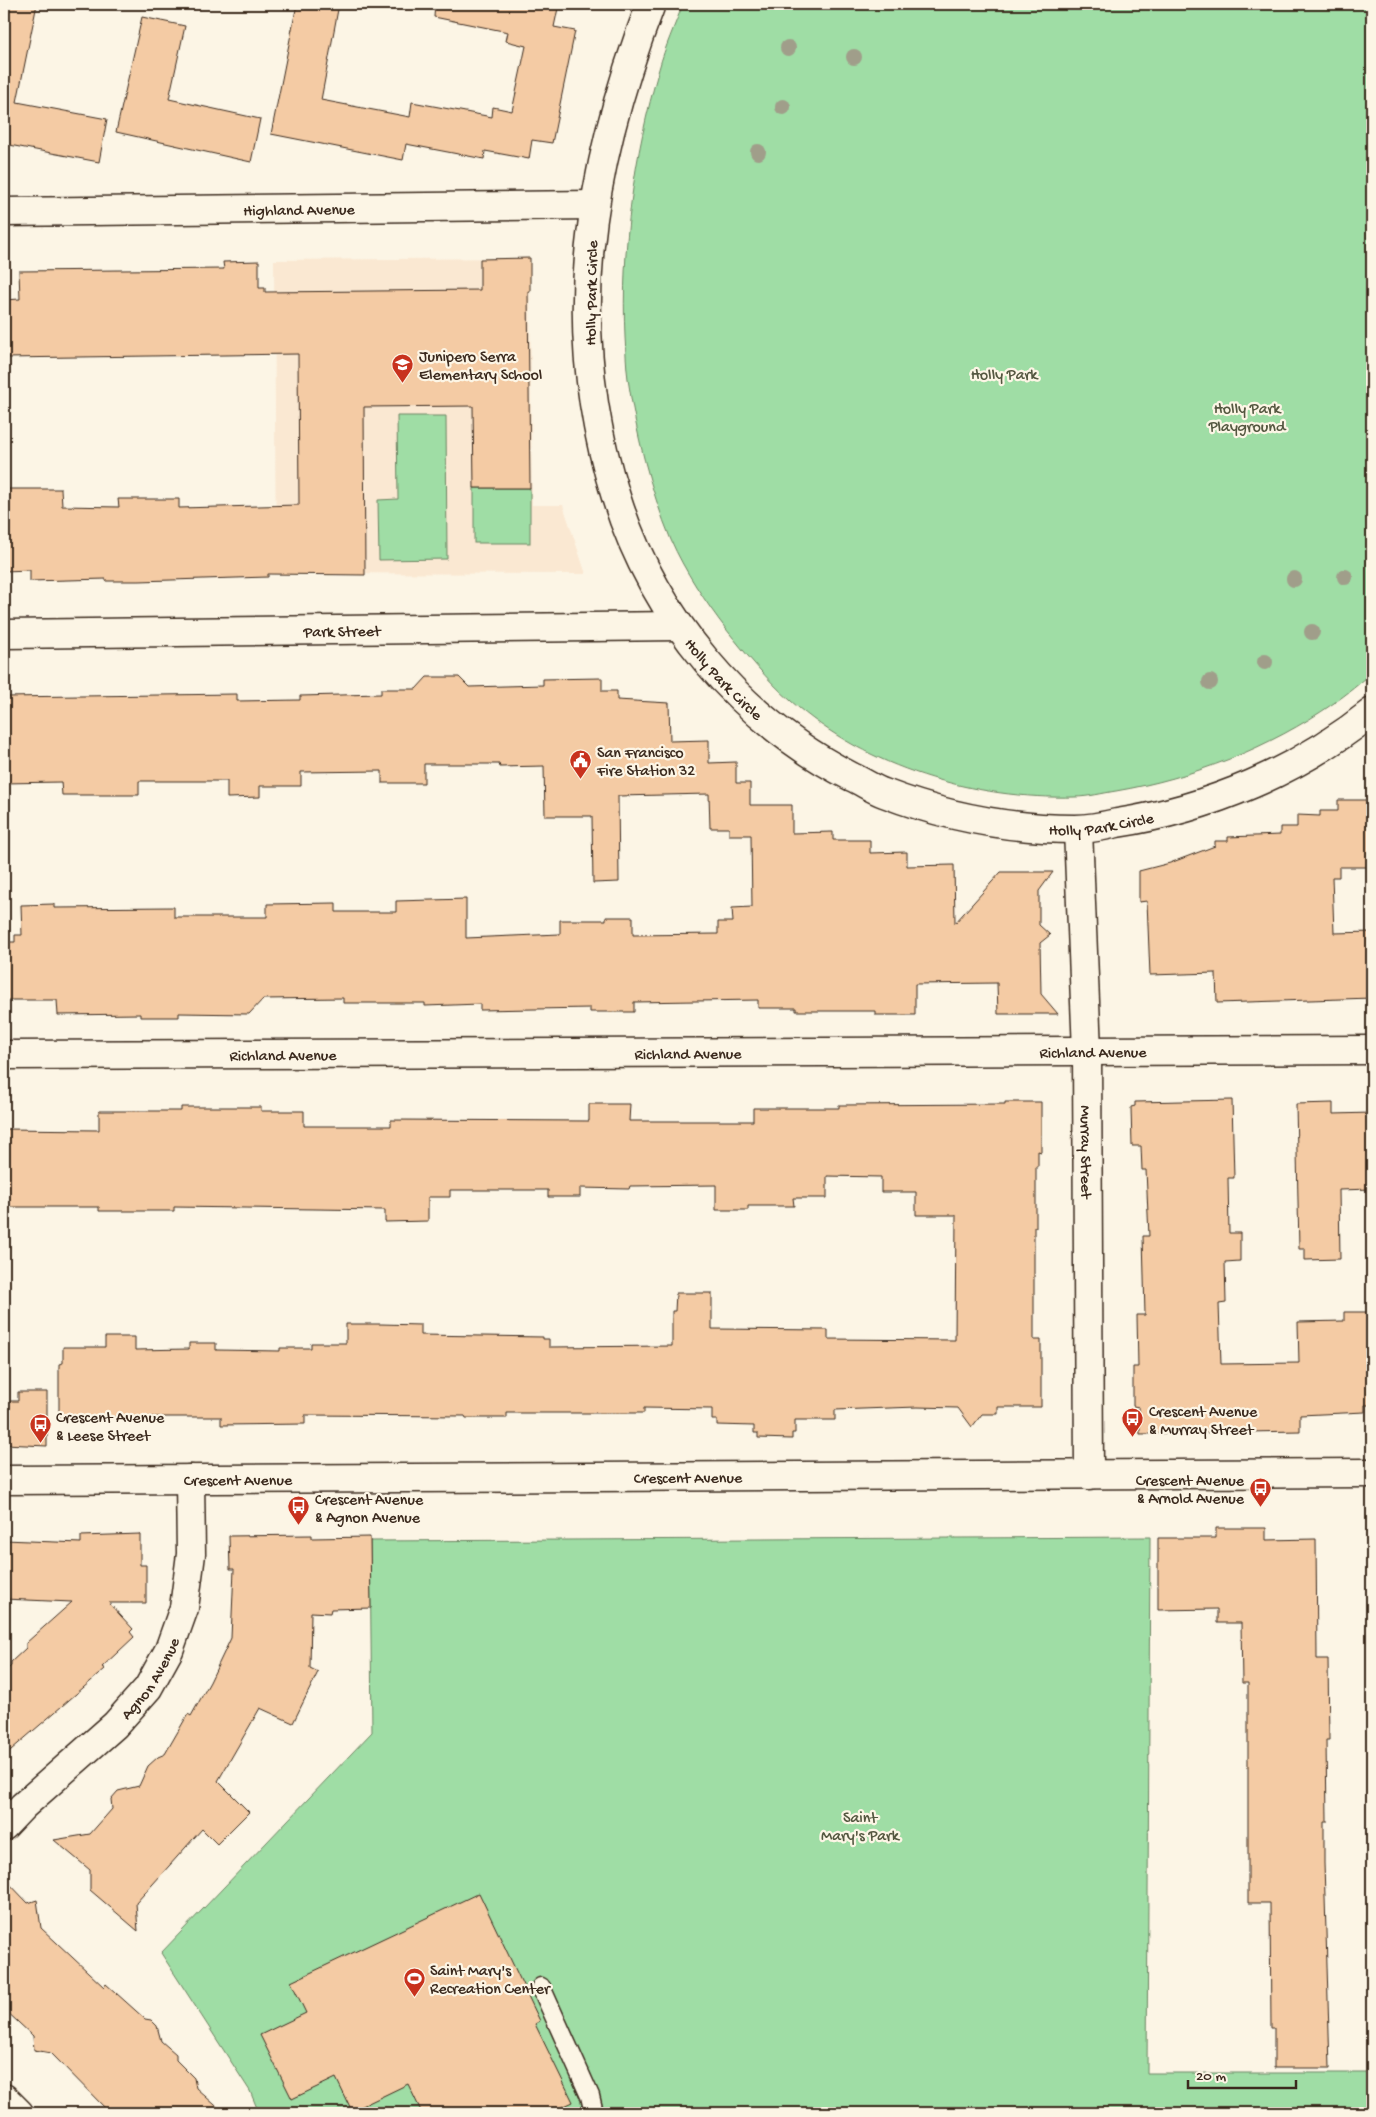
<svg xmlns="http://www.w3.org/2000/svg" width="1376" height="2117" viewBox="0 0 1376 2117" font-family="'Gochi Hand',sans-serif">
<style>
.built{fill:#fae8d2}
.green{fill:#9fdda5;stroke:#6d8462}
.building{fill:#f4cba4;stroke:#3b2a1e}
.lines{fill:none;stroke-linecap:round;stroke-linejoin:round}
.lane-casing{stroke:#3b2a1e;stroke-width:21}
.street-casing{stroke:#3b2a1e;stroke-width:31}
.lane{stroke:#fcf5e5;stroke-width:18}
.street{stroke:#fcf5e5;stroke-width:28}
.tree{fill:#a09e8a}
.labels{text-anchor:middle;stroke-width:4.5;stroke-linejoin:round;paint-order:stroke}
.street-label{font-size:16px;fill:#3b2a1e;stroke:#fcf5e5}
.poi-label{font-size:16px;fill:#3b2a1e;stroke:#fcf5e5;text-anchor:start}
.park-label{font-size:16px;fill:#545740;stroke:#fcf5e5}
</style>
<rect width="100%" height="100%" fill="#fcf5e5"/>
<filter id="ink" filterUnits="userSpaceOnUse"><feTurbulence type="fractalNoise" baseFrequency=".02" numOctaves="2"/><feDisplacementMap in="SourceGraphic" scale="10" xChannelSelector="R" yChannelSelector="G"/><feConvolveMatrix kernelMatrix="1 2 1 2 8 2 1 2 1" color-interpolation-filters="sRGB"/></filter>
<g filter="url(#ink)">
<path class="built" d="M 530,258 L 532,505 L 563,505 L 586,574 L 276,573 L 274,260 Z"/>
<g class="green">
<path d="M 683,4 L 1372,4 L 1372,673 C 1360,683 1347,694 1334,703 C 1270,748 1192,778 1116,791 C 1103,793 1088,797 1075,797 C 975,800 866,768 791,701 C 767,680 746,654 726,629 C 706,603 684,570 671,540 C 650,489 636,433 628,379 C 626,365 626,351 625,337 C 621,248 634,155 659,69 C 665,47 675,25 683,4 Z"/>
<path d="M 397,416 L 446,416 L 447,559 L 379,560 L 378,500 L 398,499 Z"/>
<rect x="474" y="488" width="56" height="55"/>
<path d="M 1150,1537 L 1147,2073 L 1372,2073 L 1372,2113 L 259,2113 L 250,2091 L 161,1953 L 372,1732 L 370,1541 Z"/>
</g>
<g class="building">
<path d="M 4,4 L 37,4 L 17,102 L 107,119 L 99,162 L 4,144 Z"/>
<path d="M 297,4 L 339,4 L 321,100 L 410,117 L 412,102 L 492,117 L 493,107 L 512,111 L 526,46 L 506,41 L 508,32 L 434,17 L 435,4 L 539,4 L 558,8 L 554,27 L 575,31 L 552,143 L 532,140 L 529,159 L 485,151 L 484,159 L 406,144 L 403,160 L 271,134 Z"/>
<path d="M 142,17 L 185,26 L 169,99 L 260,119 L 251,162 L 116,132 Z"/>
<path d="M 530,258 L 530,291 L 528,291 L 530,488 L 474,488 L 473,406 L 364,407 L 365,575 L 268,574 L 268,577 L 139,581 L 106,581 L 106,579 L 30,581 L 30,570 L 4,571 L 4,489 L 61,489 L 62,506 L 119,507 L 118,499 L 179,499 L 179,508 L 299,505 L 298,354 L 4,358 L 4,300 L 20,299 L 19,271 L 224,269 L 223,262 L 259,261 L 259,288 L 265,288 L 265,292 L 480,290 L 480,259 Z"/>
<path d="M 427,677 L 459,677 L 469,687 L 543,685 L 543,679 L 602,678 L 602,691 L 617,691 L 617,700 L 669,703 L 670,741 L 709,740 L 709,763 L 736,762 L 736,783 L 750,783 L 750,805 L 792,805 L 792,833 L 833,832 L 833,840 L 870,840 L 870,853 L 907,852 L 907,866 L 954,865 L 955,923 L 1001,872 L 1053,872 L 1039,891 L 1039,925 L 1050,935 L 1040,943 L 1041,994 L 1058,1014 L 998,1014 L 997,983 L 915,984 L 915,1015 L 876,1015 L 876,1011 L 796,1011 L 796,1008 L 758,1008 L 758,1000 L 634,1002 L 634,1012 L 590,1012 L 590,1008 L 480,1010 L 480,1004 L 425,1006 L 425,1003 L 343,1003 L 343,998 L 263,999 L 249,1014 L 179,1013 L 179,1017 L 140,1017 L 140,1014 L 58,1015 L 57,1000 L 4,1000 L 4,942 L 15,942 L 15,935 L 22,935 L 21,905 L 54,904 L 54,908 L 174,907 L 174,917 L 267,917 L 267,904 L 336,903 L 336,912 L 396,912 L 396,901 L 466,899 L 466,938 L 560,934 L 560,920 L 606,920 L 606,917 L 633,917 L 633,935 L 718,934 L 718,922 L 733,922 L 732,908 L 752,907 L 751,835 L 729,835 L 729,828 L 710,828 L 709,794 L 618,796 L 619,882 L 593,883 L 592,816 L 545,816 L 544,766 L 500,767 L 499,764 L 424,764 L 424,783 L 382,783 L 382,771 L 301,772 L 301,786 L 260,786 L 260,797 L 227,798 L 227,781 L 139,781 L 139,795 L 62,795 L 61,782 L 4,783 L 4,697 L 237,694 L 237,701 L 300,700 L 300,696 L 381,694 L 381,689 L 416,689 Z"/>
<path d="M 1338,800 L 1372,800 L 1372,867 L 1339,867 L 1339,877 L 1332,877 L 1334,933 L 1372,932 L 1372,998 L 1217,1003 L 1216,973 L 1150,975 L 1147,901 L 1139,902 L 1139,871 L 1170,863 L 1215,846 L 1215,841 L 1228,841 L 1228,837 L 1280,835 L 1280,827 L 1297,827 L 1297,815 L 1320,816 L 1320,811 L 1338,811 Z"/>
<path d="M 1232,1100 L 1234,1178 L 1228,1178 L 1229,1233 L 1240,1233 L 1240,1261 L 1225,1262 L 1226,1303 L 1219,1304 L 1221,1364 L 1299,1363 L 1298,1322 L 1344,1321 L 1344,1312 L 1372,1312 L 1372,1405 L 1365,1405 L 1365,1412 L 1300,1415 L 1300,1431 L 1140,1434 L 1139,1407 L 1133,1406 L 1133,1367 L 1138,1367 L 1137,1315 L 1145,1315 L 1143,1236 L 1149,1236 L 1146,1170 L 1142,1170 L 1141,1146 L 1132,1146 L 1131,1107 L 1135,1106 L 1135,1102 Z"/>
<path d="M 1005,1102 L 1041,1102 L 1041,1152 L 1038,1151 L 1038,1166 L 1036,1166 L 1036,1227 L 1034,1227 L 1034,1340 L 1041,1340 L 1041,1407 L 998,1407 L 998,1414 L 982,1414 L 972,1427 L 958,1408 L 917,1407 L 835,1410 L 835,1420 L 795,1420 L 795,1433 L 792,1433 L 792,1439 L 758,1438 L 758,1433 L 754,1433 L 754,1426 L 717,1425 L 717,1420 L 712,1420 L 712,1409 L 644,1408 L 644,1413 L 507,1413 L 507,1418 L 466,1418 L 465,1416 L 305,1415 L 305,1424 L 221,1425 L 221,1417 L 59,1417 L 59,1364 L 63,1363 L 63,1347 L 105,1347 L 105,1337 L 135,1337 L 135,1350 L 189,1349 L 189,1343 L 216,1343 L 216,1350 L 280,1351 L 280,1348 L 311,1348 L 311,1343 L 346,1343 L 346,1324 L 380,1324 L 421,1325 L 421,1335 L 543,1337 L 543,1339 L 549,1339 L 549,1347 L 672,1346 L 672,1311 L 675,1311 L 676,1293 L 712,1293 L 712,1329 L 828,1330 L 828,1339 L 955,1340 L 956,1215 L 916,1215 L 916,1192 L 881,1192 L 881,1177 L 827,1176 L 827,1198 L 793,1198 L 794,1206 L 748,1206 L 748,1210 L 716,1210 L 716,1185 L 630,1186 L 629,1189 L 580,1188 L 580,1197 L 548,1197 L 548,1190 L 450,1190 L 450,1197 L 428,1197 L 428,1221 L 385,1222 L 385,1210 L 174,1207 L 174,1211 L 99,1211 L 99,1207 L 4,1207 L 4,1129 L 99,1130 L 99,1111 L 181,1111 L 181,1107 L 261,1107 L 261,1111 L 304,1111 L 304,1126 L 391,1126 L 391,1120 L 589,1121 L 589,1104 L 630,1104 L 629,1121 L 753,1121 L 753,1108 L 839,1108 L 839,1105 L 1005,1104 Z"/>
<path d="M 1333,1103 L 1333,1114 L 1372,1113 L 1372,1189 L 1339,1190 L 1340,1259 L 1305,1260 L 1305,1249 L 1299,1249 L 1296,1104 Z"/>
<path d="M 18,1392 L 47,1392 L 47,1446 L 4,1444 L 4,1401 L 18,1401 Z"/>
<path d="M 1216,1528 L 1266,1528 L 1266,1540 L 1316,1539 L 1317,1659 L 1328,1659 L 1329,1740 L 1326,1740 L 1327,1822 L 1324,1822 L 1324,1863 L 1330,2068 L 1274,2068 L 1274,2028 L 1271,2028 L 1270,1903 L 1248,1903 L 1248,1683 L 1242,1683 L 1241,1623 L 1217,1623 L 1217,1609 L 1158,1610 L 1158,1538 L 1216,1538 Z"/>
<path d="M 140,1534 L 140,1565 L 146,1565 L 146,1603 L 109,1603 L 133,1629 L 130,1632 L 134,1637 L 102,1667 L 105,1669 L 4,1756 L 4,1672 L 11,1666 L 11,1662 L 26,1648 L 26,1643 L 72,1602 L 4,1599 L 4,1540 L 81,1543 L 81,1536 Z"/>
<path d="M 312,1535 L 312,1538 L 370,1537 L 371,1608 L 331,1609 L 330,1613 L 311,1612 L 310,1668 L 318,1672 L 293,1723 L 260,1708 L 218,1781 L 249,1812 L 217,1844 L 202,1829 L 136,1903 L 138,1931 L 90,1890 L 90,1870 L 54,1840 L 90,1834 L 112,1809 L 111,1799 L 118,1791 L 139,1786 L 148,1766 L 158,1757 L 165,1754 L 188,1714 L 191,1716 L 210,1682 L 231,1638 L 234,1569 L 230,1569 L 229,1536 Z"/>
<path d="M 4,1878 L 28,1903 L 37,1900 L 41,1928 L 104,1987 L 106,1984 L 145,2019 L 151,2020 L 157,2026 L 161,2041 L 176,2054 L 176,2060 L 194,2078 L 196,2088 L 224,2113 L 110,2113 L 51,2053 L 34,2050 L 33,2036 L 4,2009 Z"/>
<path d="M 479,1893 L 540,2021 L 535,2024 L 573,2102 L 549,2113 L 422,2113 L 408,2084 L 352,2111 L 336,2078 L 292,2099 L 260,2035 L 306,2013 L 291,1982 Z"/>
</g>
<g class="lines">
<defs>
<path id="lane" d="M 541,1987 L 590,2096 L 594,2113"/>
<g id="street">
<path id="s1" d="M 651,4 C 588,168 562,327 616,497 C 654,617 740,720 852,777 C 863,782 873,789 884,793 C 944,816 1010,829 1075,829 C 1089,829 1104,826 1117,823 C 1209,809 1300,770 1372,712"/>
<path id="s2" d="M 4,212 L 594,205"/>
<path id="s3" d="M 4,634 L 679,626"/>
<path id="s4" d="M 1078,830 L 1087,1051 L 1089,1475"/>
<path id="s5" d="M 4,1055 L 1372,1050"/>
<path id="s6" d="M 4,1480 L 1372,1473"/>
<path id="s7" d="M 4,1826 L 23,1806 L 115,1725 L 148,1688 L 169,1650 L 184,1608 L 191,1554 L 190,1479"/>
<path d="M 4,2098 L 19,2113"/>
</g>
</defs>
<use href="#lane" class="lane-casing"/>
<use href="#street" class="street-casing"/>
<use href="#lane" class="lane"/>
<use href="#street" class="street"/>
</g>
<g class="tree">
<circle cx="788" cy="48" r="8"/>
<circle cx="854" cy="57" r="8"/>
<circle cx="783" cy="107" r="8"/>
<circle cx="758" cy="152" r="8"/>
<circle cx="1345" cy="577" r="8"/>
<circle cx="1294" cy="579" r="8"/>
<circle cx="1312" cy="632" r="8"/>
<circle cx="1265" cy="662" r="8"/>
<circle cx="1210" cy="682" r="8"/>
</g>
</g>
<defs>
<symbol id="school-pin" viewBox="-11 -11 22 30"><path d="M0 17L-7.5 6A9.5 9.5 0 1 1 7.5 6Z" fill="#c8321e" stroke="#fcf5e5"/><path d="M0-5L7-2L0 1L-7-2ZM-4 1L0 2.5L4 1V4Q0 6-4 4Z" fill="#fff"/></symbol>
<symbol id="civic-pin" viewBox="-11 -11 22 30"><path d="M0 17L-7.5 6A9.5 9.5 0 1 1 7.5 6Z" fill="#c8321e" stroke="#fcf5e5"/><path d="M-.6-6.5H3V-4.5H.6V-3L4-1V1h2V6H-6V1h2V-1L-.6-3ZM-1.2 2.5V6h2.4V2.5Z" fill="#fff"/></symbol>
<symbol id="bus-pin" viewBox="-11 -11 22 30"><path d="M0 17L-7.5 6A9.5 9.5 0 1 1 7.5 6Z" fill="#c8321e" stroke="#fcf5e5"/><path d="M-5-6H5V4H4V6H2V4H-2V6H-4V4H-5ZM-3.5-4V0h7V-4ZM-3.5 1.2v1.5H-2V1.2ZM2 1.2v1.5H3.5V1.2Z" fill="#fff"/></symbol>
<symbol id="stadium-pin" viewBox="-11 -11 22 30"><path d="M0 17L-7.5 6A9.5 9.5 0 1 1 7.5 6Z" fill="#c8321e" stroke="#fcf5e5"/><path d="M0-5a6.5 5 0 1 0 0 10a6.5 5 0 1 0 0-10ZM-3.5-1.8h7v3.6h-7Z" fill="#fff"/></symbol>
</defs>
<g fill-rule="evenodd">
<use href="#school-pin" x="390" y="352" width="25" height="34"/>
<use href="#civic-pin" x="568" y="748" width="25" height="34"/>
<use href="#bus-pin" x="1120" y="1406" width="25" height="34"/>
<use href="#bus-pin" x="28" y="1412" width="25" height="34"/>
<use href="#bus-pin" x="1248" y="1476" width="25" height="34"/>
<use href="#bus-pin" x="286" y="1494" width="25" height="34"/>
<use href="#stadium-pin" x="402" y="1966" width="25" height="34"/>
</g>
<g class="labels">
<g class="street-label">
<text dy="6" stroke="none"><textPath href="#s2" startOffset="295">Highland Avenue</textPath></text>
<text transform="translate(590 293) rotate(-89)" y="6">Holly Park Circle</text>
<text dy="6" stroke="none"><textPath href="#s3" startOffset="338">Park Street</textPath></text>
<text dy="6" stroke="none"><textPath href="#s1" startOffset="718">Holly Park Circle</textPath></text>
<text dy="6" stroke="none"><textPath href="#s1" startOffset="1138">Holly Park Circle</textPath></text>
<text dy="6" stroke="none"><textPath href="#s5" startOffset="1089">Richland Avenue</textPath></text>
<text dy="6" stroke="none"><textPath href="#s5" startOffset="684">Richland Avenue</textPath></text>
<text dy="6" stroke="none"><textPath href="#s5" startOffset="279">Richland Avenue</textPath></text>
<text dy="6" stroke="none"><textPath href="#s4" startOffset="322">Murray Street</textPath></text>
<text dy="6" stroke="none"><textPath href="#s6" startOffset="684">Crescent Avenue</textPath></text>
<text dy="6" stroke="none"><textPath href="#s6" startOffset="234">Crescent Avenue</textPath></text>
<text dy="6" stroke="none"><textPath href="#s7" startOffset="209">Agnon Avenue</textPath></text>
</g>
<g class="poi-label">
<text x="419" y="361">Junipero Serra<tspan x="419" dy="18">Elementary School</tspan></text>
<text x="597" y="757">San Francisco<tspan x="597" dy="18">Fire Station 32</tspan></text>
<text x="1149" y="1416">Crescent Avenue<tspan x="1149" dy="18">&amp; Murray Street</tspan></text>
<text x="56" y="1422">Crescent Avenue<tspan x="56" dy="18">&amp; Leese Street</tspan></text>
<text x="1244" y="1485" text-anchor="end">Crescent Avenue<tspan x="1244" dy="18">&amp; Arnold Avenue</tspan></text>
<text x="315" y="1504">Crescent Avenue<tspan x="315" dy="18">&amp; Agnon Avenue</tspan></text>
<text x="430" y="1975">Saint Mary's<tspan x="430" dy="18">Recreation Center</tspan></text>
</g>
<g class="park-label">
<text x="1004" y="379">Holly Park</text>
<text x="1247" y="413">Holly Park<tspan x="1247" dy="18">Playground</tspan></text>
<text x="860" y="1822">Saint<tspan x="860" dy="18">Mary's Park</tspan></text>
</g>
</g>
<rect width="1376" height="2117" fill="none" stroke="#fcf5e5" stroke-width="20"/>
<rect x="10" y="10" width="1356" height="2097" fill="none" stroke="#3b2a1e" stroke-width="2" filter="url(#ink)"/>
<path d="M1188 2080v8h108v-8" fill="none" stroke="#3b2a1e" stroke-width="2.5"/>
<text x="1196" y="2080" font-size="15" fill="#3b2a1e" stroke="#fcf5e5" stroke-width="4" paint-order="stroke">20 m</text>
</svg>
